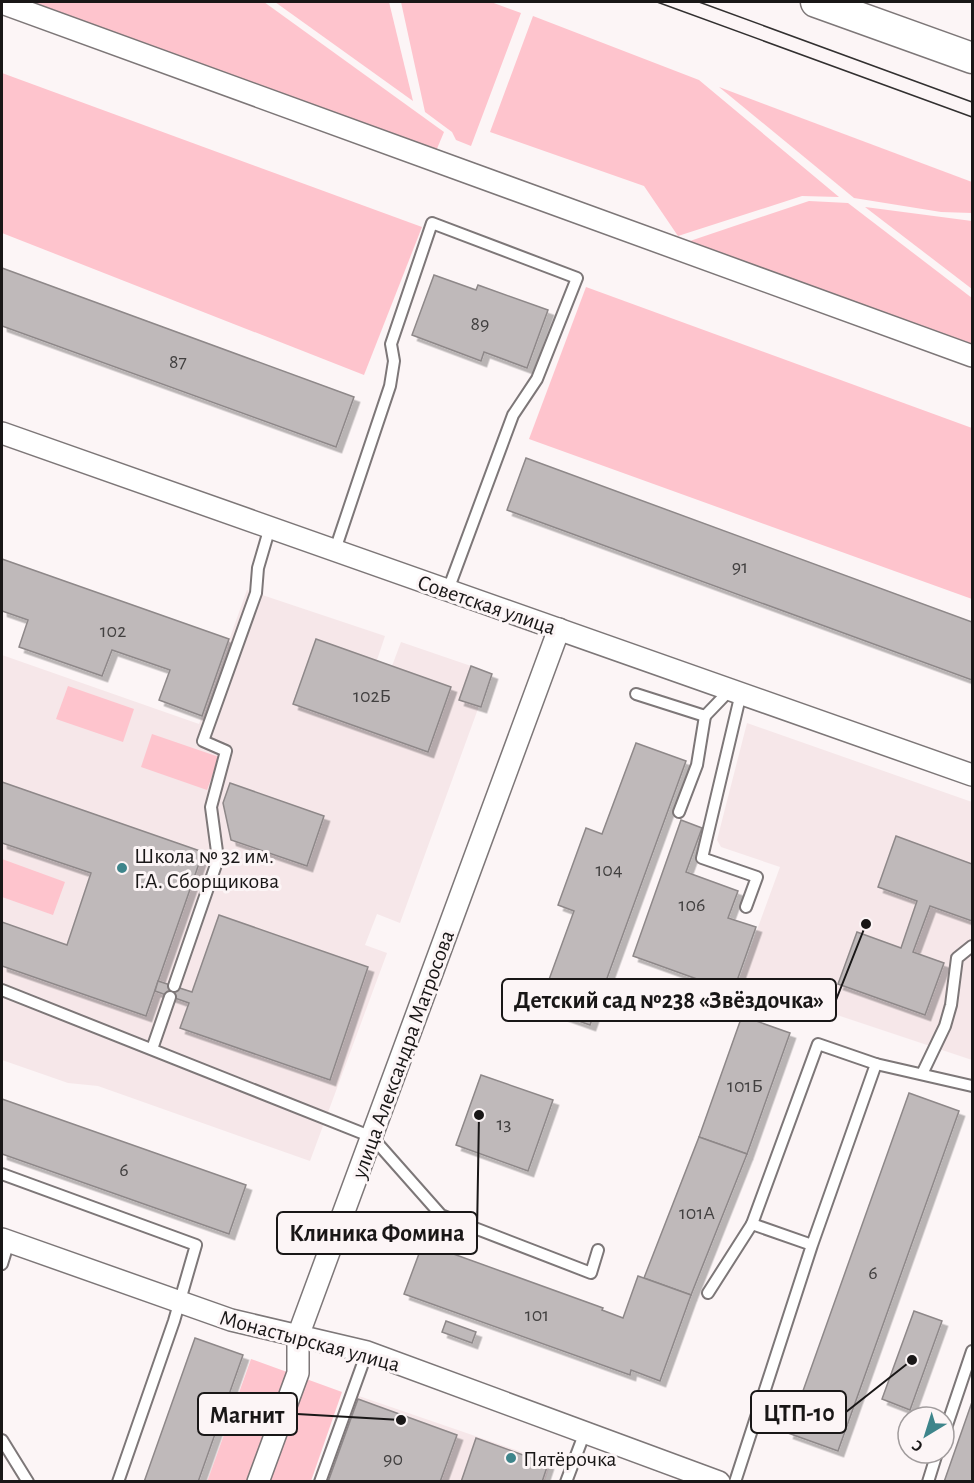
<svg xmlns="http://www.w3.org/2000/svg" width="974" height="1483" viewBox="0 0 974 1483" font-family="'Alegreya Sans',sans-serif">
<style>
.built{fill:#f6e7e9}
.green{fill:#fec4cd}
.building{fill:#bfb9ba;stroke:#8e8889;stroke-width:1.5;filter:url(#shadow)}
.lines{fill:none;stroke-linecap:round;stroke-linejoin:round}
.lane-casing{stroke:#7d7778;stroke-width:14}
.street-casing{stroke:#7d7778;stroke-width:24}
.secondary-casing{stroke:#7d7778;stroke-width:33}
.lane{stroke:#fff;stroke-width:10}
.street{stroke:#fff;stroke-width:21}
.secondary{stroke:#fff;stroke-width:30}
.tram{stroke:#323030;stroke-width:1.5}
.poi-dot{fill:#3e858b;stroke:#fcf5f6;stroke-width:2}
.labels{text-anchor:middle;stroke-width:6;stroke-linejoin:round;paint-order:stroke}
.number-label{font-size:20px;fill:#424040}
.street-label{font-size:22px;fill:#191717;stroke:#fcf5f6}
.poi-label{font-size:22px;fill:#191717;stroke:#fcf5f6;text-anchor:start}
.leader{fill:none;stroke:#191717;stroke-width:2}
.callout-dot{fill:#191717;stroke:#fcf5f6;stroke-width:2}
.callout{fill:#fcf5f6;stroke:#191717;stroke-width:2}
.callout-label{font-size:24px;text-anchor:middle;font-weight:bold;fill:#191717}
</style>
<defs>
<filter id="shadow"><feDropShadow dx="5.5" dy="5.5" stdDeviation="0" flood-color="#0004"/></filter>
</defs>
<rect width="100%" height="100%" fill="#fcf5f6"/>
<g class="built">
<path d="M 247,590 L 385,636 L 377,660 L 392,666 L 401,642 L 471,666 L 459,700 L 479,706 L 400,923 L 377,914 L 365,945 L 387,953 L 310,1161 L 98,1086 L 68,1083 L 2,1060 L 2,655 L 199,724 Z"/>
<path d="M 747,723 L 972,802 L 972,1060 L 738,982 L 780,867 L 721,847 L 717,840 Z"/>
<path d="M 356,1395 L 551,1462 L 545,1481 L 326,1482 Z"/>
</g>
<g class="green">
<path d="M 32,2 L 264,2 L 444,132 L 436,151 Z"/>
<path d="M 275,2 L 389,2 L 413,101 Z"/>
<path d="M 401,2 L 491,2 L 521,13 L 471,146 L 456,140 L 452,132 L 425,112 Z"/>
<path d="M 533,16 L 699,80 L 839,197 L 802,196 L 678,236 L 644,186 L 490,132 Z"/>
<path d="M 2,73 L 422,227 L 364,375 L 2,233 Z"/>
<path d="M 719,87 L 972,182 L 972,213 L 941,212 L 854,198 Z"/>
<path d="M 809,201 L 848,203 L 972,298 L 972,346 L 687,242 Z"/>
<path d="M 865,207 L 972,221 L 972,289 Z"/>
<path d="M 586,287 L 972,428 L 972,599 L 529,439 Z"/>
<path d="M 68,686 L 134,709 L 123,742 L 56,719 Z"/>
<path d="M 152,734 L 219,757 L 207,790 L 141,767 Z"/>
<path d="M 2,859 L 65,882 L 53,915 L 2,897 Z"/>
<path d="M 251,1359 L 342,1392 L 311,1481 L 207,1482 Z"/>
</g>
<g class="building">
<path d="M 2,268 L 354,397 L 336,447 L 2,326 Z"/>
<path d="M 434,275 L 476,290 L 478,285 L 548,310 L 527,368 L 484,352 L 481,361 L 412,335 Z"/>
<path d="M 526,458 L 972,622 L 972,680 L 507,510 Z"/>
<path d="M 2,559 L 229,639 L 202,716 L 159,700 L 170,670 L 112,650 L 102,676 L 19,647 L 28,620 L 2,611 Z"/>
<path d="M 316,639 L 451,687 L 428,752 L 293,704 Z"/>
<path d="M 471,666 L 492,674 L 481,707 L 459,700 Z"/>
<path d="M 636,743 L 686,761 L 590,1025 L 539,1007 L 574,911 L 558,905 L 586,828 L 602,834 Z"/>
<path d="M 2,782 L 203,852 L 146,1016 L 2,966 L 2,922 L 67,945 L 91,873 L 2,843 Z"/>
<path d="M 230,783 L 324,816 L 307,866 L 231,840 L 223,803 Z"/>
<path d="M 681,820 L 702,828 L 686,872 L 738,891 L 728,918 L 756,927 L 733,992 L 633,956 Z"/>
<path d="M 896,836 L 972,864 L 972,921 L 930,906 L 913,952 L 944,963 L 925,1015 L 838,984 L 857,932 L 901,948 L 917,901 L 878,887 Z"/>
<path d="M 219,915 L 368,967 L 330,1080 L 180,1028 L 189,1003 L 155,991 L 158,981 L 192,992 Z"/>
<path d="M 742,1016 L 790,1033 L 747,1154 L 699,1137 Z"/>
<path d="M 481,1075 L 553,1100 L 528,1171 L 456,1145 Z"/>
<path d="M 909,1093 L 959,1111 L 838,1451 L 788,1433 Z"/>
<path d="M 2,1099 L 246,1185 L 229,1234 L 2,1154 Z"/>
<path d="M 699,1137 L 747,1154 L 691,1295 L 644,1278 Z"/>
<path d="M 423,1243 L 603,1308 L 602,1310 L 623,1318 L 638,1276 L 691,1295 L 660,1381 L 631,1370 L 630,1375 L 404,1294 Z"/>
<path d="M 914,1311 L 942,1321 L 910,1410 L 882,1399 Z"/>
<path d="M 446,1321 L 476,1332 L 472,1343 L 442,1332 Z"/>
<path d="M 195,1338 L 243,1355 L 198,1482 L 144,1482 Z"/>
<path d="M 358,1399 L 457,1435 L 440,1482 L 328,1482 Z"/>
<path d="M 972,1402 L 972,1482 L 944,1482 Z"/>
<path d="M 476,1438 L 548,1464 L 542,1482 L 461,1482 Z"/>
</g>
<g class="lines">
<defs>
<g id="lane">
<path d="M 335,550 L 390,386 L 394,361 L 391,344 L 432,223 L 577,278 L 537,379 L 513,415 L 448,590"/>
<path d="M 741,693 L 702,858 L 757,877 L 746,907"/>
<path d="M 636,694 L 705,716 L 730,690"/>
<path d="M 679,812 L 697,765 L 705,716"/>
<path d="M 174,986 L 218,859 L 211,807 L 226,751 L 203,741 L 256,593 L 258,568 L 270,527"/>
<path d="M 2,990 L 372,1137 L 441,1215 L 591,1273 L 598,1250"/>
<path d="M 152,1049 L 170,997"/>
<path d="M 876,1064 L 972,1086"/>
<path d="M 922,1074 L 945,1026 L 951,1005 L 957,958 L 972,946"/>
<path d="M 2,1174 L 196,1245 L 174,1321 L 118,1482"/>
<path d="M 2,1264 L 9,1241"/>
<path d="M 708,1293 L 752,1224"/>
<path d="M 944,1434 L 972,1351"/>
<path d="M 2,1440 L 28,1482"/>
<path d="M 320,1482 L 367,1352"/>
<path d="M 566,1482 L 585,1432"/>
<path d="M 735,1482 L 812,1245 L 876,1064 L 818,1044 L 752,1224 L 812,1245"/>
<path d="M 928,1482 L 937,1453"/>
</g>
<g id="street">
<path d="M 2,3 L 972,356"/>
<path d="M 2,433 L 972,775"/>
<path d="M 2,1239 L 231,1320 L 367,1352 L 719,1482"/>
<path d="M 258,1482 L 298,1373 L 298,1336 L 559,629"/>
</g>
<path id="secondary" d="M 816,2 L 972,58"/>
</defs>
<use href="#lane" class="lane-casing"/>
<use href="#street" class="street-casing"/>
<use href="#secondary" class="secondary-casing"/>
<use href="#lane" class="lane"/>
<use href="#street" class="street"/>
<use href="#secondary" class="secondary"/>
<g class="tram">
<path d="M 657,2 L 972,117"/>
<path d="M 699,2 L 972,102"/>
</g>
</g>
<g class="poi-dot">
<circle cx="122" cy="868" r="6"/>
<circle cx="511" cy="1458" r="6"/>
</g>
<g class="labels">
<g class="number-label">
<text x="480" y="330">89</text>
<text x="178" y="368">87</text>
<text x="740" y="573">91</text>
<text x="113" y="637">102</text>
<text x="372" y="702">102Б</text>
<text x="609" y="876">104</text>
<text x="692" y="911">106</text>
<text x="745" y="1092">101Б</text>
<text x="504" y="1130">13</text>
<text x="124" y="1176">6</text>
<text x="697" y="1219">101А</text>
<text x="873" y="1279">6</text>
<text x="537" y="1321">101</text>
<text x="393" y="1465">90</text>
</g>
<g class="street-label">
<text transform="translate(487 604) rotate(19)" y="8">Советская улица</text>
<text transform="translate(402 1054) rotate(-70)" y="8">улица Александра Матросова</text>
<text transform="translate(310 1340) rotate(15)" y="8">Монастырская улица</text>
</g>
<g class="poi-label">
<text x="134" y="863">Школа № 32 им.<tspan x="134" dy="25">Г.А. Сборщикова</tspan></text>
<text x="523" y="1466">Пятёрочка</text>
</g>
</g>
<path class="leader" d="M866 924L836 1000M479 1115L477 1233M912 1360L846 1412M401 1420L297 1414"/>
<g class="callout-dot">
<circle cx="866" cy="924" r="6"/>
<circle cx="479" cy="1115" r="6"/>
<circle cx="912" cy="1360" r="6"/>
<circle cx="401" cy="1420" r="6"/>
</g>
<g class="callout">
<rect x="502" y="979" width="334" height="42" rx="6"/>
<rect x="277" y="1212" width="200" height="42" rx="6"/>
<rect x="751" y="1391" width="95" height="42" rx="6"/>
<rect x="198" y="1393" width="99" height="42" rx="6"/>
</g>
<g class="callout-label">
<text x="669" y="1008">Детский сад №238 «Звёздочка»</text>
<text x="377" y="1241">Клиника Фомина</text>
<text x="799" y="1421">ЦТП-10</text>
<text x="247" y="1423">Магнит</text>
</g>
<rect width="974" height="1483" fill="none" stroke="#191717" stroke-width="6"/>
<g transform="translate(926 1435) rotate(218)"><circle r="28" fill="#fcf5f6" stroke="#a19c9d" stroke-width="1.5"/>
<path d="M0-4.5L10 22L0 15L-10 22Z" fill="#3e858b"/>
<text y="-9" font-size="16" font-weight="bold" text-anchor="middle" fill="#191717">С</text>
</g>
</svg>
